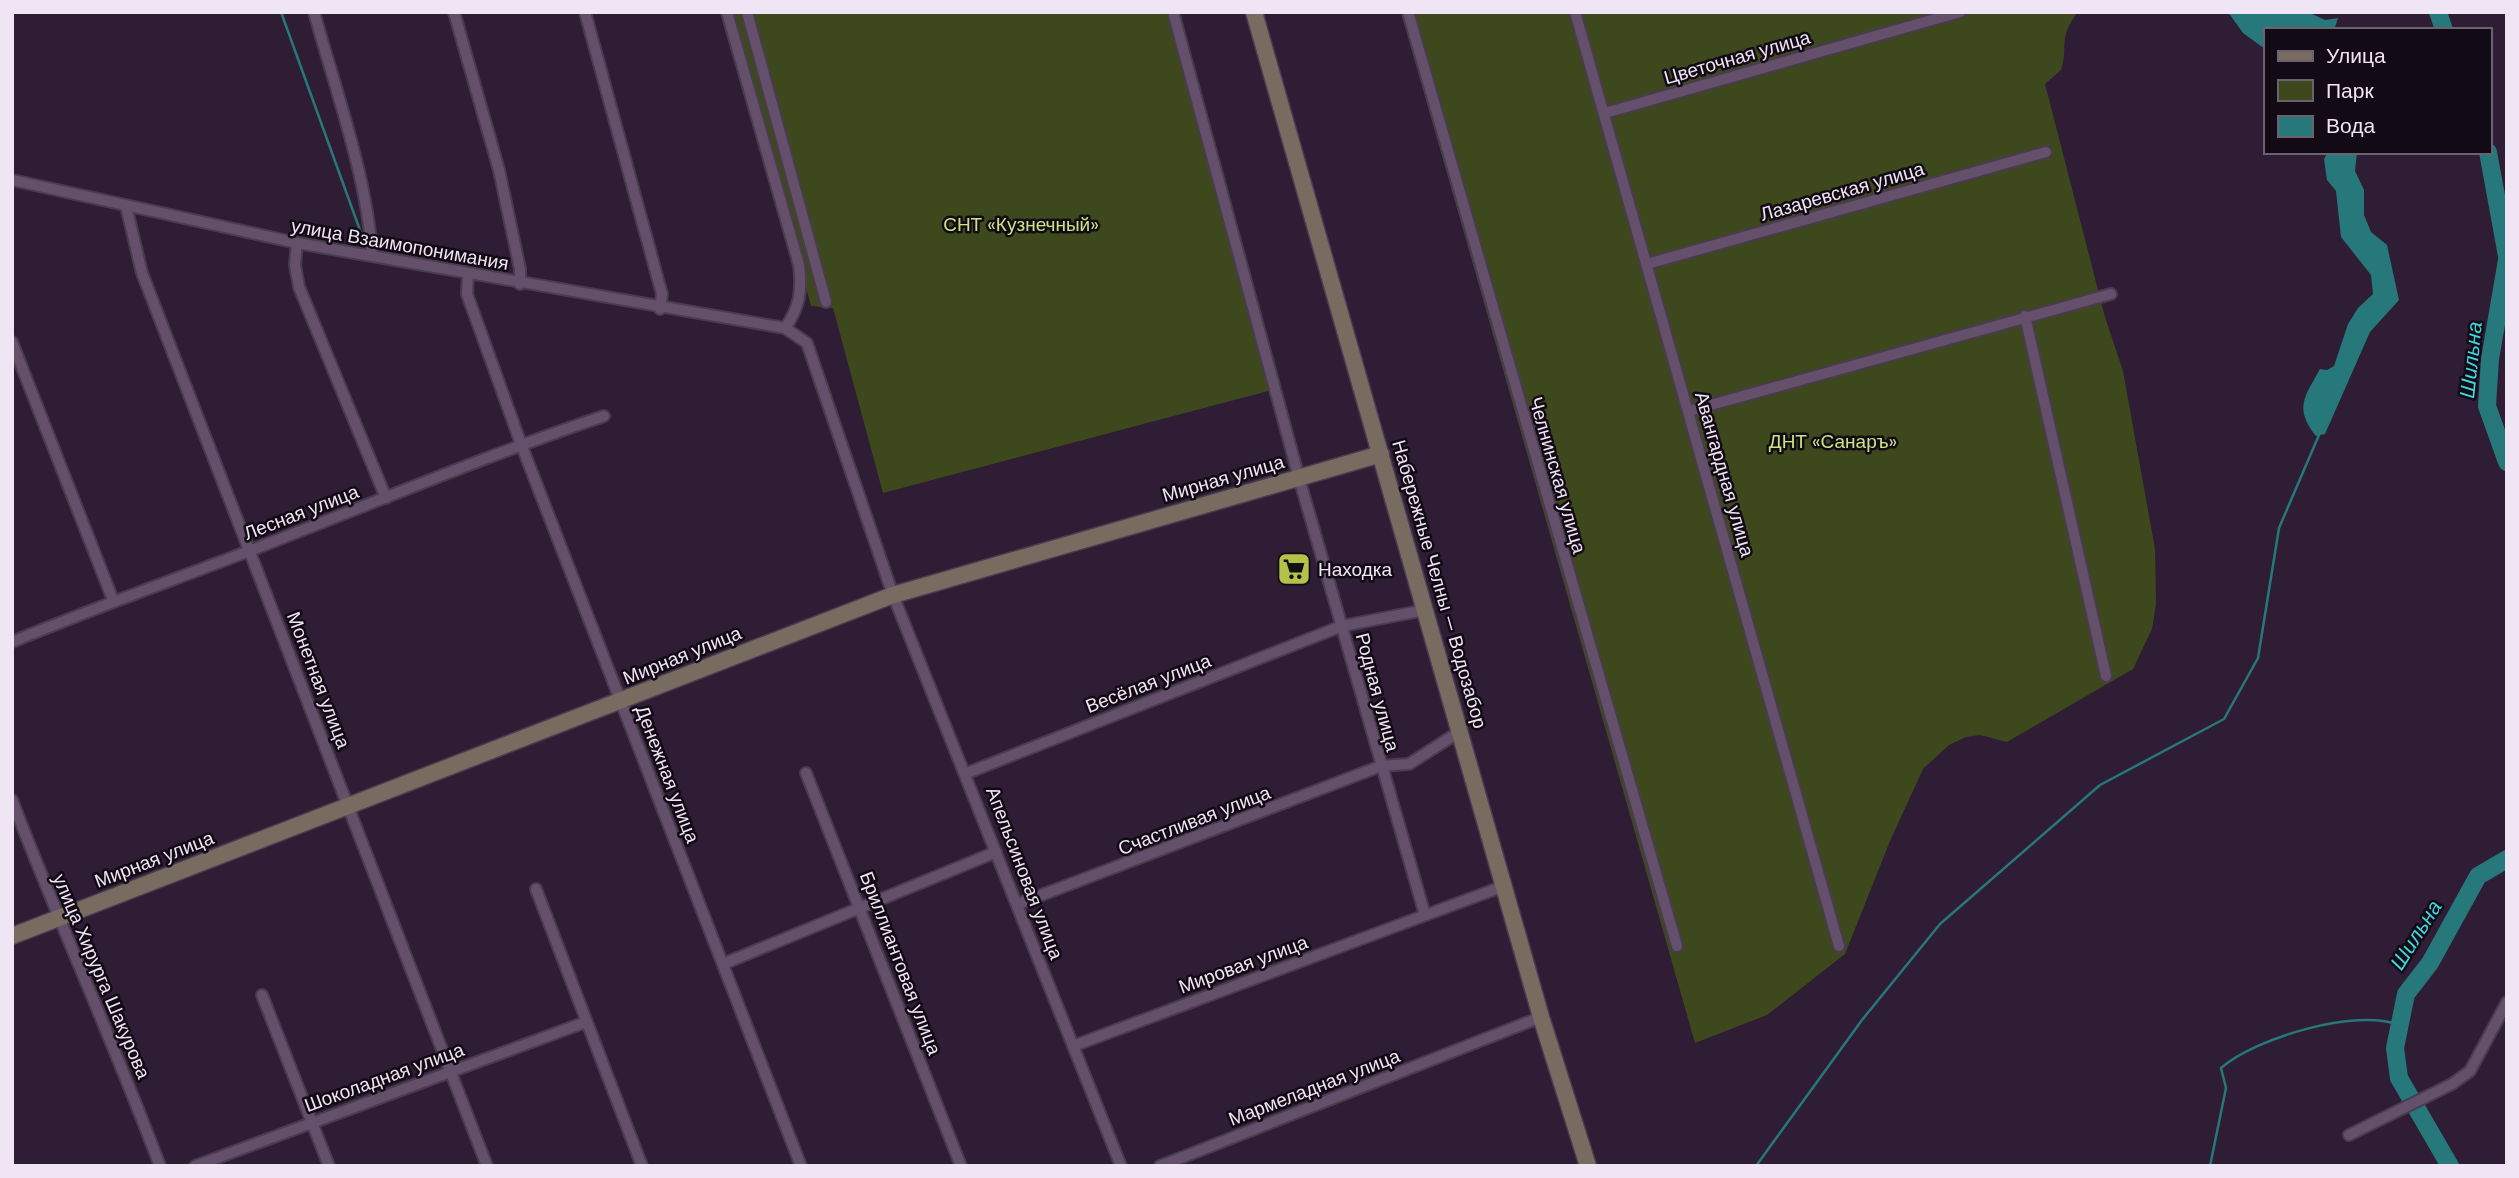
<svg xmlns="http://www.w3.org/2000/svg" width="2519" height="1178" viewBox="0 0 2519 1178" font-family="'DM Sans',sans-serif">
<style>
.green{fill:#3e481d}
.water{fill:#26787b}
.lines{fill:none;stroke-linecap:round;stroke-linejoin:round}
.stream{stroke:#26787b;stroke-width:2.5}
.river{stroke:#26787b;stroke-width:18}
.street-casing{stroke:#4a3c4f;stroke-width:14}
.secondary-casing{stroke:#4a3c4f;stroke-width:19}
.street{stroke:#64506a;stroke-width:10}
.secondary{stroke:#786c60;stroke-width:16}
.labels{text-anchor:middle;stroke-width:5;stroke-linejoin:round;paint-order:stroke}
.street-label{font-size:19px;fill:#f0e5f4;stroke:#120a15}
.park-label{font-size:19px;fill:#cbe483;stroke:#120a15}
.poi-label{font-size:19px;fill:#f0e5f4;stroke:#120a15;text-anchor:start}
.water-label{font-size:21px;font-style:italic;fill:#3bd9e0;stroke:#120a15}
</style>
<rect width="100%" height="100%" fill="#2e1d34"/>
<g class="green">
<path d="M 733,12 L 1176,12 L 1280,388 L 883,493 L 833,308 L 811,306 Z"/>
<path d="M 1401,12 L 2078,12 C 2057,39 2069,46 2061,70 L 2045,84 L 2105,317 L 2123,371 L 2155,549 L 2156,604 L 2152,629 L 2133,669 L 2007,742 L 1980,735 L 1966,737 L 1949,745 L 1923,769 L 1890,841 L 1845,954 L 1767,1015 L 1695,1043 Z"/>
</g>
<g class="water">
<path d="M 2228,12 L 2308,12 L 2325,20 L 2338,18 L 2334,30 L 2265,30 L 2265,49 L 2243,33 Z"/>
<path d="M 2328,152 L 2357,152 L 2355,171 L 2364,190 L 2364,215 L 2371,232 L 2387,245 L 2399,300 L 2370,332 L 2325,434 L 2316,436 C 2294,408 2304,398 2320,369 L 2327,370 L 2334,366 L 2348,324 L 2358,308 L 2373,294 L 2371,275 L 2341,237 L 2336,191 L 2327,180 L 2324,159 Z"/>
</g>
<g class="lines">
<g class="stream">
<path d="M 281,12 L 361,233"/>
<path d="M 1756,1166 L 1862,1020 L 1940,924 L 2100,785 L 2224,719 L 2258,658 L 2279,528 L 2319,435"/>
<path d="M 2210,1166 L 2226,1088 L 2221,1068 C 2256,1038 2355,1008 2399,1025"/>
</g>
<g class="river">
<path d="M 2438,12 L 2444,30"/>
<path d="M 2488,152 L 2507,256"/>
<path d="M 2507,260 L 2490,359 L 2487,406 L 2507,462"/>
<path d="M 2450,1166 L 2399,1078 L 2395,1048 L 2406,994 L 2430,963 L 2478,876 L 2507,859"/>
</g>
<defs>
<g id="street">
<path d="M 314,12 C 335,88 367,177 372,254"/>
<path d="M 454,12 L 499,170 L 520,269 L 520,284"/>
<path d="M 585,12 L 657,276 L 662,294 L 660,309"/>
<path d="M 727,12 L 799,265 C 802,290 800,307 785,328"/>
<path d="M 747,12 L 826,302"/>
<path d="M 1173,12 L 1299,478 L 1425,915"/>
<path d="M 1408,12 L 1677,946"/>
<path d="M 1575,12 L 1839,946"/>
<path d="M 1605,113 L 1960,12"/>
<path d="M 12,180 L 297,243 L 785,328 L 807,343 L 893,595 L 1121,1166"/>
<path d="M 126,206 L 142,273 L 487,1166"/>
<path d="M 297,243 L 295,265 L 299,287 L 386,498"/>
<path d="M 1647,264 L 2046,152"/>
<path d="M 468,274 L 467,294 L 521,444 L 801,1166"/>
<path d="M 2025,316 L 2106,676"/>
<path d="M 12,342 L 113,600"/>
<path d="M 1689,411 L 2111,294"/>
<path d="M 12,642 C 101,605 191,574 280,539 C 388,497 494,453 604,416"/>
<path d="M 806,773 L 961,1166"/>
<path d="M 967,773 L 1342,626 L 1425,610"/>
<path d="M 12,800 C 59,923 114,1043 160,1166"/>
<path d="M 536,889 L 642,1166"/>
<path d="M 1018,904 L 1381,766 L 1409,764 L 1459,732"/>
<path d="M 723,964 L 996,852"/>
<path d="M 262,995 L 329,1166"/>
<path d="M 1073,1046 L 1504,886"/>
<path d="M 2349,1135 L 2452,1084 L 2470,1071 L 2507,1002"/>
<path d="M 195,1166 L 586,1022"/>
<path d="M 1160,1166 L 1541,1017"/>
</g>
<g id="secondary">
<path d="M 1254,12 L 1541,1017 L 1588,1166"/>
<path d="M 12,936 L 893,595 L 1381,454"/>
</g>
</defs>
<use href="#street" class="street-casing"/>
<use href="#secondary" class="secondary-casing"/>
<use href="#street" class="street"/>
<use href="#secondary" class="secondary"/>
</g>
<defs>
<symbol id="supermarket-square" viewBox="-11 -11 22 22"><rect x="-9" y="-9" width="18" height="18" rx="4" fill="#b4c24a" stroke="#120a15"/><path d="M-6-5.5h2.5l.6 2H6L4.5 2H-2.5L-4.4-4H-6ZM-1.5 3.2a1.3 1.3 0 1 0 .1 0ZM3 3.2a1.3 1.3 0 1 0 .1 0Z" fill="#111"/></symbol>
</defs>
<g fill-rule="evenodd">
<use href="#supermarket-square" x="1275" y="550" width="38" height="38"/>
</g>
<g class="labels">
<g class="street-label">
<text transform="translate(1737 57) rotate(-16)" y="7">Цветочная улица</text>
<text transform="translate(1842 191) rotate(-16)" y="7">Лазаревская улица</text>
<text transform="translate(400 244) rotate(10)" y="7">улица Взаимопонимания</text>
<text transform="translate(1725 474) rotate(74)" y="7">Авангардная улица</text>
<text transform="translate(1558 475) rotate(74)" y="7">Челнинская улица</text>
<text transform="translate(1223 478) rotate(-16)" y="7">Мирная улица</text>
<text transform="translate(301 512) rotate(-21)" y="7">Лесная улица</text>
<text transform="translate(1440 584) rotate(74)" y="7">Набережные Челны — Водозабор</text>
<text transform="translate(682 655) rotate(-22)" y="7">Мирная улица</text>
<text transform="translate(319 680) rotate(69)" y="7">Монетная улица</text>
<text transform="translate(1148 683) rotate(-21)" y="7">Весёлая улица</text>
<text transform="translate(1378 692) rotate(75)" y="7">Родная улица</text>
<text transform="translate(668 774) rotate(69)" y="7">Денежная улица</text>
<text transform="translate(1194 820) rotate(-21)" y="7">Счастливая улица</text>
<text transform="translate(154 859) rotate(-21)" y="7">Мирная улица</text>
<text transform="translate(1025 873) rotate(69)" y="7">Апельсиновая улица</text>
<text transform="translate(901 963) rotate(69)" y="7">Бриллиантовая улица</text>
<text transform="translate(1243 964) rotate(-20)" y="7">Мировая улица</text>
<text transform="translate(102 976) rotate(67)" y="7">улица Хирурга Шакурова</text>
<text transform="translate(384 1077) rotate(-20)" y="7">Шоколадная улица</text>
<text transform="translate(1314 1087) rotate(-21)" y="7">Мармеладная улица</text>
</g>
<g class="park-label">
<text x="1021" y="231">СНТ «Кузнечный»</text>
<text x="1833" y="448">ДНТ «Санаръ»</text>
</g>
<g class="poi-label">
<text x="1318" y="576">Находка</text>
</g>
<g class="water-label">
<text transform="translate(2471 360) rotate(-84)" y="7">Шильна</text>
<text transform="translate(2416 935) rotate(-58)" y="7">Шильна</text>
</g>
</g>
<rect width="2519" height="1178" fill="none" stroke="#f0e5f4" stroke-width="28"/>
<rect x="2264" y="28" width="228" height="126" fill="#120a15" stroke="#6b626e" stroke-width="2"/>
<rect x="2278" y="51" width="35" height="10" fill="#786c60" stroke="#6b626e" stroke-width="2"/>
<text x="2326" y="63" font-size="21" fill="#f0e5f4">Улица</text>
<rect x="2278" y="80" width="35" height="21" fill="#3e481d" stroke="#6b626e" stroke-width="2"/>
<text x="2326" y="98" font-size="21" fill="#f0e5f4">Парк</text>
<rect x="2278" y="116" width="35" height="21" fill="#26787b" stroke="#6b626e" stroke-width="2"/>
<text x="2326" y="133" font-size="21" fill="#f0e5f4">Вода</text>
</svg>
